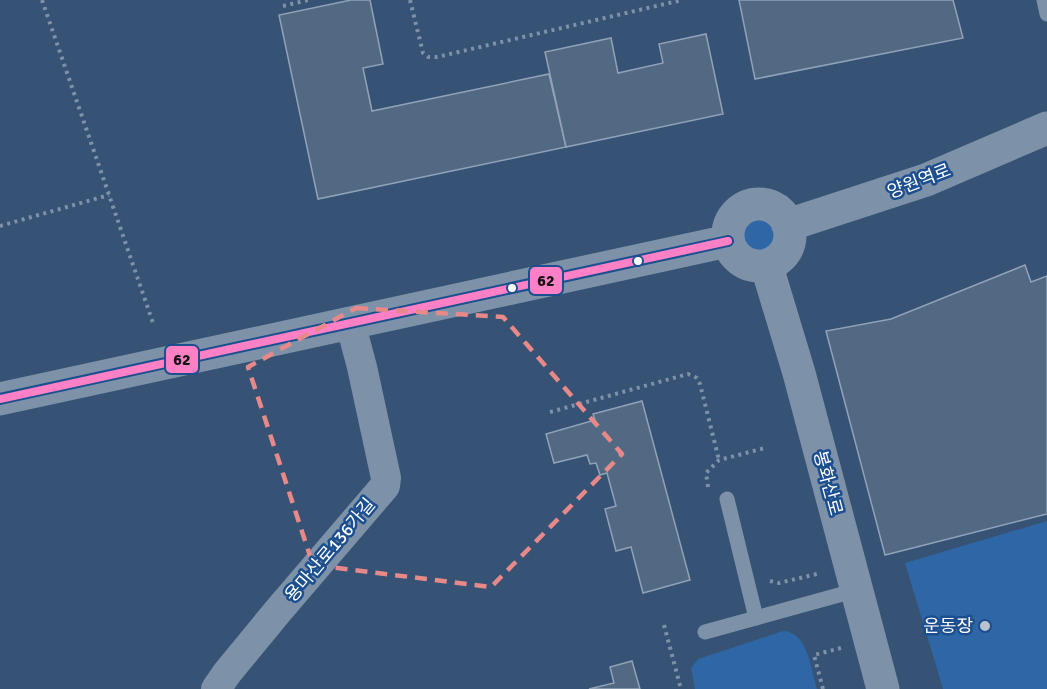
<svg xmlns="http://www.w3.org/2000/svg" width="1047" height="689" viewBox="0 0 1047 689" font-family="Signika,'Noto Sans KR',sans-serif">
<style>
.green{fill:#2f66a5}
.building{fill:#526984;stroke:#92a2b6;stroke-width:1.5}
.lines{fill:none;stroke-linecap:round;stroke-linejoin:round}
.path{stroke:#7d92a8;stroke-width:4;stroke-dasharray:3 4.5;stroke-linecap:butt}
.service{stroke:#7d92a8;stroke-width:15}
.minor{stroke:#7d92a8;stroke-width:30}
.tertiary{stroke:#7d92a8;stroke-width:33}
.bus-1-casing{stroke:#1b4f8f;stroke-width:12}
.bus-1{stroke:#ff80c5;stroke-width:8}
.marked{fill:none;stroke:#e88989;stroke-width:4.5;stroke-dasharray:12 8;stroke-linejoin:round}
.bus-dot{fill:#fff;stroke:#1b4f8f;stroke-width:2}
.poi-dot{fill:#b9c2ce;stroke:#1b4f8f;stroke-width:2}
.labels{text-anchor:middle;stroke-width:5;stroke-linejoin:round;paint-order:stroke}
.street-label{font-size:18px;fill:#fff;stroke:#1b4f8f}
.poi-label{font-size:18px;fill:#fff;stroke:#1b4f8f;text-anchor:end}
.line-badge{stroke:#1b4f8f;stroke-width:2}
.pale-badge-label{font-size:16px;text-anchor:middle;font-weight:bold;fill:#111}
</style>
<rect width="100%" height="100%" fill="#365274"/>
<g class="green">
<circle cx="758" cy="235" r="20"/>
<path d="M 1047,521 L 1047,689 L 943,689 L 905,563 Z"/>
<path d="M 783,631 C 808,632 811,669 817,689 L 695,689 L 691,668 L 698,659 Z"/>
</g>
<g class="building">
<path d="M 351,0 L 370,0 L 383,64 L 363,68 L 372,111 L 549,74 L 566,147 L 318,199 L 279,15 Z"/>
<path d="M 739,0 L 953,0 L 963,38 L 755,79 Z"/>
<path d="M 706,34 L 723,114 L 566,147 L 545,52 L 611,38 L 618,73 L 663,63 L 659,44 Z"/>
<path d="M 1025,265 L 1031,282 L 1047,276 L 1047,514 L 885,555 L 826,331 L 891,319 Z"/>
<path d="M 642,401 L 690,580 L 643,593 L 631,547 L 616,551 L 605,509 L 616,506 L 607,473 L 600,475 L 596,463 L 590,464 L 587,455 L 554,463 L 546,434 L 595,420 L 593,414 Z"/>
<path d="M 632,661 L 640,689 L 589,689 L 614,683 L 610,667 Z"/>
</g>
<g class="lines">
<g class="path">
<path d="M 42,0 L 153,323"/>
<path d="M 410,0 L 423,53 L 428,57 L 437,57 L 682,0"/>
<path d="M 283,6 L 308,0"/>
<path d="M 0,226 L 109,195"/>
<path d="M 550,412 L 688,374 L 697,378 L 700,384 L 719,460"/>
<path d="M 708,487 L 706,473 L 719,460 L 765,448"/>
<path d="M 770,581 L 779,583 L 821,573"/>
<path d="M 664,625 L 681,689"/>
<path d="M 823,689 L 814,655 L 841,648"/>
</g>
<g class="service">
<path d="M 1044,0 L 1047,14"/>
<path d="M 727,499 L 756,618"/>
<path d="M 705,632 L 857,590"/>
</g>
<path class="minor" d="M 216,689 L 227,673 L 278,611 L 385,486 L 386,478 L 362,367 L 350,322"/>
<g class="tertiary">
<circle cx="759" cy="235" r="31"/>
<path d="M 788,225 L 926,180 L 1047,128"/>
<path d="M 770,277 L 799,373 L 883,689"/>
<path d="M 0,399 L 728,241"/>
</g>
<defs>
<path id="bus-1" d="M 0,399 L 728,241"/>
</defs>
<use href="#bus-1" class="bus-1-casing"/>
<use href="#bus-1" class="bus-1"/>
</g>
<path class="marked" d="M 356,308 L 503,317 L 622,454 L 491,587 L 313,565 L 248,367 Z"/>
<g class="bus-dot">
<circle cx="638" cy="261" r="5"/>
<circle cx="512" cy="288" r="5"/>
</g>
<circle class="poi-dot" cx="985" cy="626" r="6"/>
<g class="labels">
<g class="street-label">
<text transform="translate(919 181) rotate(-21)" y="6">양원역로</text>
<text transform="translate(828 483) rotate(75)" y="6">봉화산로</text>
<text transform="translate(330 550) rotate(-50)" y="6">용마산로136가길</text>
</g>
<g class="poi-label">
<text x="973" y="632">운동장</text>
</g>
</g>
<g class="line-badge">
<rect x="529" y="266" width="34" height="29" rx="6" fill="#ff80c5"/>
<rect x="165" y="345" width="34" height="29" rx="6" fill="#ff80c5"/>
</g>
<g class="pale-badge-label">
<text x="546" y="286">62</text>
<text x="182" y="365">62</text>
</g>
</svg>
